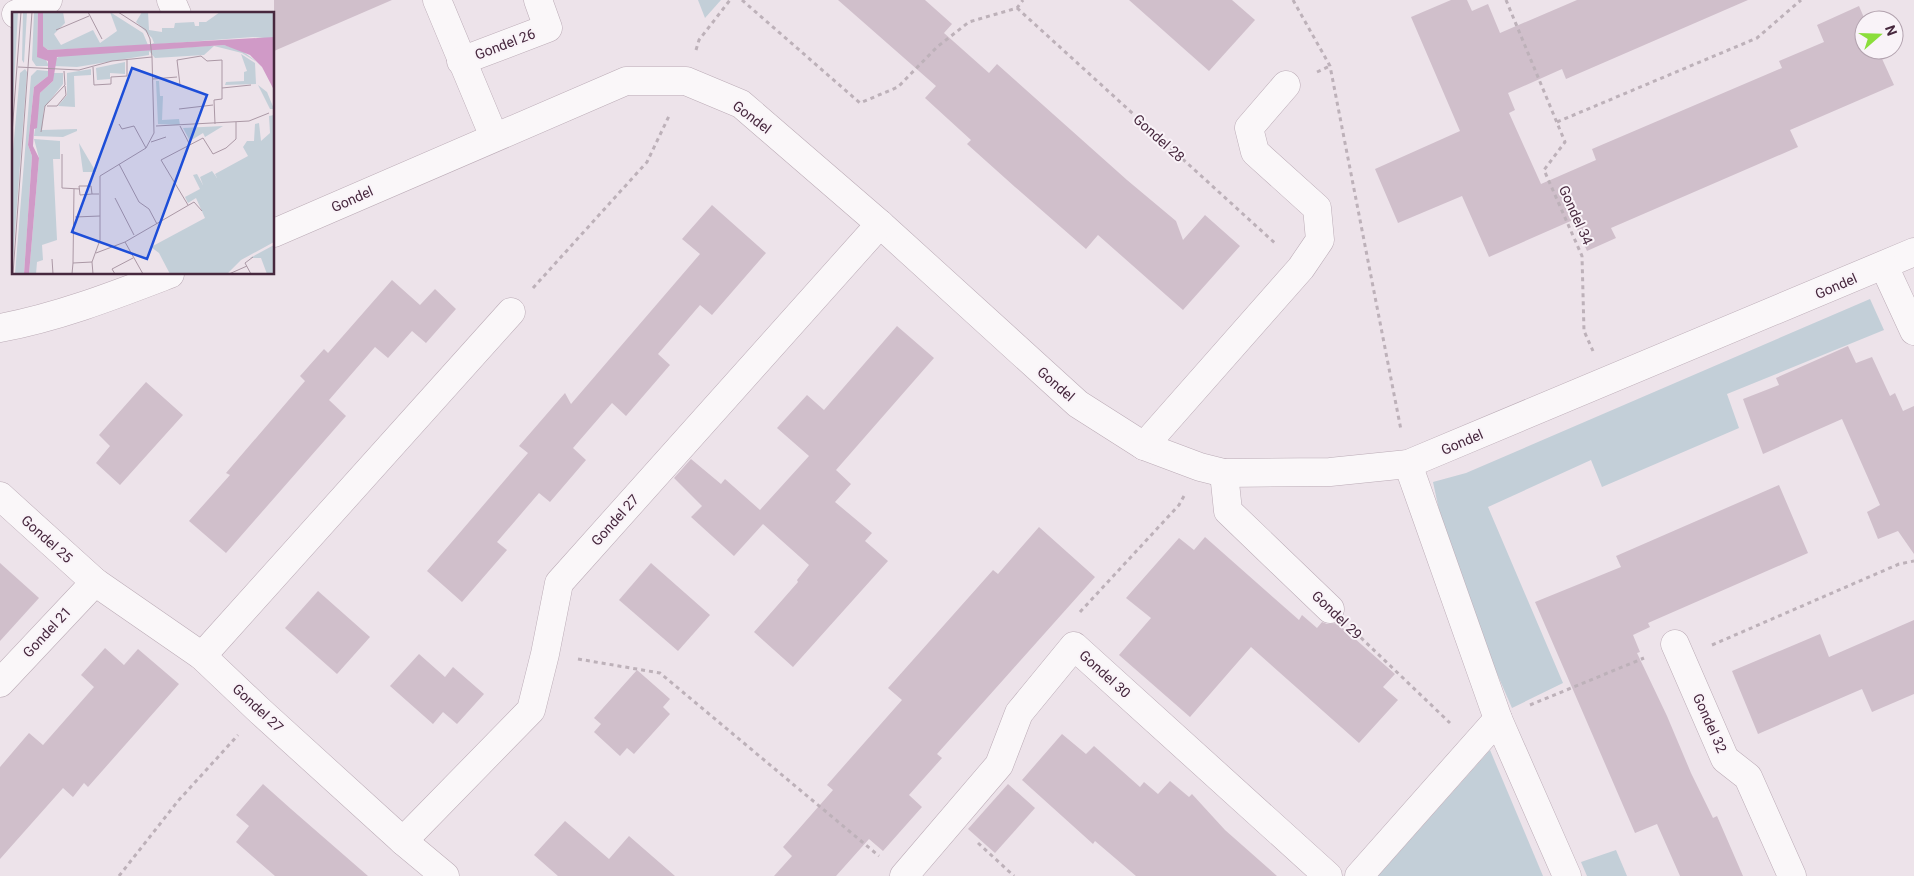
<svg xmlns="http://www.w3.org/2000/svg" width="1914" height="876" viewBox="0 0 1914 876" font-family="Roboto,sans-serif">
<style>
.green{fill:#c3cfd8}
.building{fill:#d0bfcb}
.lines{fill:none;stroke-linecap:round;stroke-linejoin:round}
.minor-casing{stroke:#bbabb6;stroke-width:29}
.path{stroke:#bdb1b9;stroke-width:3;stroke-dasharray:4 4;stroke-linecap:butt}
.minor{stroke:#faf7f9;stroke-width:28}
.labels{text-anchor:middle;stroke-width:4;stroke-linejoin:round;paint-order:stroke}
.street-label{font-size:14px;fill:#47283e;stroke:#f9f3f8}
.inset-road{fill:none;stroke:#ab98a5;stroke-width:1}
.view{fill:#1d4ed8;fill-opacity:0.15;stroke:#1d4ed8;stroke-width:2.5}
.inset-edge{fill:none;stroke:#47283e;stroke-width:2.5}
</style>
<rect width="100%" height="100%" fill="#ede3ea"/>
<g class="green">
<path d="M 698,0 L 721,0 L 705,18 Z"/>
<path d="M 1870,299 L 1884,330 L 1727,394 L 1739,428 L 1602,487 L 1591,460 L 1488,507 L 1563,683 L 1512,708 L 1495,669 L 1439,510 L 1433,482 L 1466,473 Z"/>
<path d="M 1490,750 L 1543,876 L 1378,876 Z"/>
<path d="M 1616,850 L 1627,876 L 1587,876 L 1581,862 Z"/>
</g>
<g class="building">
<path d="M 274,0 L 392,0 L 274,51 Z"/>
<path d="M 838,0 L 925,0 L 952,24 L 944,33 L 989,73 L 997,64 L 1127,180 L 1176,221 L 1183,240 L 1205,215 L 1240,246 L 1183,310 L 1098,235 L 1086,249 L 1015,187 L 967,144 L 971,140 L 925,98 L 936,86 Z"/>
<path d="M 1129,0 L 1232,0 L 1255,20 L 1209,71 Z"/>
<path d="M 1451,0 L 1467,0 L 1472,11 L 1488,4 L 1500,33 L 1577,0 L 1748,0 L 1566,79 L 1562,69 L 1508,93 L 1515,110 L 1509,113 L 1541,184 L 1596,160 L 1592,149 L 1782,68 L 1779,61 L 1824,42 L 1817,25 L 1859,6 L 1865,20 L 1864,50 L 1878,50 L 1894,85 L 1790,130 L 1798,147 L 1611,228 L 1616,238 L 1587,251 L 1573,220 L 1489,257 L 1462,196 L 1398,223 L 1375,169 L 1460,131 L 1411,17 Z"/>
<path d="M 712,205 L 766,253 L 712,315 L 700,305 L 658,354 L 670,365 L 626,416 L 612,403 L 573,448 L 586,460 L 550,502 L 539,493 L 497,542 L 507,550 L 462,602 L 427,571 L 528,453 L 519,446 L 565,393 L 571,404 L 700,254 L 682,239 Z"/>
<path d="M 392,280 L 420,305 L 435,289 L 456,309 L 426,343 L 412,331 L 388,358 L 375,347 L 329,400 L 346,416 L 226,553 L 189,521 L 230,475 L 226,473 L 305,381 L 300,376 L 324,349 L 328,353 Z"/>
<path d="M 897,326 L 934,358 L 836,470 L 851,484 L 835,502 L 872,533 L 865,541 L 888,561 L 793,667 L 754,632 L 798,582 L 797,580 L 809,565 L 763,524 L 734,556 L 691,517 L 702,506 L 674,478 L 691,459 L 721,484 L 725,479 L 760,510 L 809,456 L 777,428 L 807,395 L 824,410 Z"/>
<path d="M 1848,346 L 1856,363 L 1872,357 L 1890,396 L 1895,393 L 1903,411 L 1914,406 L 1914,554 L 1898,531 L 1878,539 L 1867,512 L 1880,505 L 1842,419 L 1763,454 L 1743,399 L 1779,385 L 1776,378 Z"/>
<path d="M 146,382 L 183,415 L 120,485 L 96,463 L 110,446 L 99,435 Z"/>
<path d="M 1779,485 L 1808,553 L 1648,623 L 1650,627 L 1633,635 L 1640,652 L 1637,653 L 1667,716 L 1691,773 L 1713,818 L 1717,816 L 1743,876 L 1680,876 L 1657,824 L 1635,833 L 1535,602 L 1621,567 L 1616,556 Z"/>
<path d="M 1039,527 L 1095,577 L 937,754 L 942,758 L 909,795 L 922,807 L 883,851 L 869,839 L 836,876 L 774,876 L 792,856 L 783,847 L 833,790 L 827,785 L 902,700 L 888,688 L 993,570 L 998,574 Z"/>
<path d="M 1205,537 L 1299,620 L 1302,615 L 1317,628 L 1322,622 L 1327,624 L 1337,623 L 1395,674 L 1383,687 L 1398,700 L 1359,743 L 1251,647 L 1190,717 L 1119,655 L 1151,618 L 1126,598 L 1179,538 L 1194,550 Z"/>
<path d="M 0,563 L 39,598 L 0,641 Z"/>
<path d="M 651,563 L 710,615 L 678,651 L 619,600 Z"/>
<path d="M 318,591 L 370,637 L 337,674 L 285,628 Z"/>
<path d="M 1914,620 L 1914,694 L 1872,712 L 1862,689 L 1758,734 L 1732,671 L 1820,634 L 1829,657 Z"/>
<path d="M 105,648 L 124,665 L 138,649 L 179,684 L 88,787 L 84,783 L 73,797 L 63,788 L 0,859 L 0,767 L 29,733 L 43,745 L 94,687 L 81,675 Z"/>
<path d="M 419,654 L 445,677 L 453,667 L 484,694 L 457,724 L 443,712 L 433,724 L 390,686 Z"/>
<path d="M 637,670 L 670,699 L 663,707 L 670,714 L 634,754 L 627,748 L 620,756 L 594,732 L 601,724 L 594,718 Z"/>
<path d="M 1062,734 L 1086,754 L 1094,746 L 1140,787 L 1144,782 L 1158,794 L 1170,781 L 1189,797 L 1192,794 L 1225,830 L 1277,876 L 1136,876 L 1095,841 L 1093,844 L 1022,780 Z"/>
<path d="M 263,784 L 291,809 L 368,876 L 275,876 L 236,842 L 249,826 L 236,815 Z"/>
<path d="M 1008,784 L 1035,808 L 995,853 L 968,829 Z"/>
<path d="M 565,821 L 609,859 L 629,836 L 675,876 L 558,876 L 534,855 Z"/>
</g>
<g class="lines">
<defs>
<g id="minor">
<path d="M 171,0 L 177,14"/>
<path d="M 437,0 L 494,137"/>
<path d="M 16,14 L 48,0"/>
<path d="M 461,61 L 548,28 L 538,0"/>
<path d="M 274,233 L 626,81 L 686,81 L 741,104 L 880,224 L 1078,404 L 1144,446 L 1200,467 L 1224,473 L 1330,472 L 1408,464 L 1914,252"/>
<path d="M 1884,266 L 1914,331"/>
<path d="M 0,328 C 59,317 115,295 170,274"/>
<path d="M 1144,446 L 1301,268 L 1320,240 L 1317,208 L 1255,152 L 1249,128 L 1286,85"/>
<path d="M 1408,464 L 1498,719 L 1567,876"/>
<path d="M 1224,473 L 1228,511 L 1330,609"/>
<path d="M 0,496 L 95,582 L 202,656 L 260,711 L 403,841 L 445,876"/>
<path d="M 1675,644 L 1725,759 L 1748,777 L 1792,876"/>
<path d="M 202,656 L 511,312"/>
<path d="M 0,683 L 95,582"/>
<path d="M 403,841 L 531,710 L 545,654 L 559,583 L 880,224"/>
<path d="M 904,876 L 999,765 L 1019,713 L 1074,646 L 1328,876"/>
<path d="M 1359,876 L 1498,719"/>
</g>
</defs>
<use href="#minor" class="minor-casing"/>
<g class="path">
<path d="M 742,0 L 860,103 L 898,87 L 937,47 L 969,22 L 1017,8 L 1023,0"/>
<path d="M 1293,0 L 1330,66 L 1401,430"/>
<path d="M 1506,0 L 1565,142 L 1544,170 L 1582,256 L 1584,331 L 1593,351"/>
<path d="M 1017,8 L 1277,245"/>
<path d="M 696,50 L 699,40 L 730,0"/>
<path d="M 1317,72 L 1330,66"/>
<path d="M 1557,122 L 1757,38 L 1801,0"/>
<path d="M 533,288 L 647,162 L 669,116"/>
<path d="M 1080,612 L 1179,505 L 1184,496"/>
<path d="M 1355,632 L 1450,723"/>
<path d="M 1712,645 L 1899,564 L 1914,561"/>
<path d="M 578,659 L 660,673 L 879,856"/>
<path d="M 1530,705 L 1644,658"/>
<path d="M 978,843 L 1014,876"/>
<path d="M 119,876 L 178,801 L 238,735"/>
</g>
<use href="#minor" class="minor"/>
</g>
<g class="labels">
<g class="street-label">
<text transform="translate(505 44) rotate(-21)" y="5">Gondel 26</text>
<text transform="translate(752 117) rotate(37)" y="5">Gondel</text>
<text transform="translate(1159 138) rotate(42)" y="5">Gondel 28</text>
<text transform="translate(352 199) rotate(-24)" y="5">Gondel</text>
<text transform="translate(1576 215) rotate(66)" y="5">Gondel 34</text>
<text transform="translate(1836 286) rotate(-23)" y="5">Gondel</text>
<text transform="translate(1056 384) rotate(41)" y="5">Gondel</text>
<text transform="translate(1462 442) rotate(-23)" y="5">Gondel</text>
<text transform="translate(615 520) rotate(-48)" y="5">Gondel 27</text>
<text transform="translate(47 539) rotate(42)" y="5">Gondel 25</text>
<text transform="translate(1337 615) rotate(44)" y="5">Gondel 29</text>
<text transform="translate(47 632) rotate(-47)" y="5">Gondel 21</text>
<text transform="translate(1105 674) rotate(42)" y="5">Gondel 30</text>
<text transform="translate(258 708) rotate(43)" y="5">Gondel 27</text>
<text transform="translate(1710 723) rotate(66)" y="5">Gondel 32</text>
</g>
</g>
<g transform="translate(12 12)">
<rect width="262" height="262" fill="#ede3ea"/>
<path d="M 1,0 L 6,0 L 0,109 L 0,33 ZM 11,0 L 15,0 L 12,51 L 10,48 ZM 22,0 L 26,0 L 25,44 L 33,46 L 37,54 L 24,54 L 20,48 ZM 31,0 L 51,0 L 53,11 L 42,22 L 49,33 L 81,18 L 88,31 L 105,19 L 98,0 L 131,21 L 136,33 L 142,31 L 140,26 L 124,10 L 130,0 L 136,0 L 137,18 L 150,20 L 150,16 L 162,16 L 163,11 L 182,10 L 183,14 L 187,14 L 187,10 L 194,10 L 208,0 L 262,0 L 262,27 L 241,25 L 136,33 L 36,38 L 31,34 ZM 212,33 L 229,38 L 245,50 L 230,41 L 202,34 L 192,43 L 143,46 L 137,39 L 137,43 L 65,55 L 42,54 L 43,47 L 50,43 ZM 229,42 L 243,51 L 244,72 L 213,73 L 214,70 L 232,69 L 232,60 L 235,59 ZM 113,50 L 113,62 L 98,61 L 98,67 L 85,68 L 84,56 ZM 13,57 L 15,60 L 0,259 L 0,149 L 8,61 ZM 79,57 L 79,63 L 62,64 L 63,95 L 46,94 L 55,83 L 55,61 ZM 25,58 L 36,59 L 36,64 L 22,75 L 16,133 L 20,144 L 12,262 L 3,262 L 19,64 ZM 41,61 L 51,61 L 51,72 L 32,96 L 30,118 L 65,117 L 65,119 L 51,125 L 22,124 L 28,81 L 41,69 ZM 144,69 L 147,69 L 148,84 L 151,84 L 150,108 L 167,107 L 168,113 L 146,112 ZM 246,73 L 255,80 L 262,97 L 258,97 ZM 262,103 L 262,230 L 229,248 L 215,262 L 158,262 L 147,241 L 139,235 L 193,206 L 184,186 L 176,191 L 173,185 L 188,177 L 181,163 L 185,162 L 191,173 L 188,165 L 200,159 L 205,166 L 203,162 L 236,144 L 231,135 L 235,129 L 242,129 L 243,112 L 247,111 L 249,129 L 258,121 L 257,104 ZM 211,114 L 193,125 L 191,121 L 178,129 L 171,116 ZM 22,127 L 48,129 L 48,147 L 41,147 L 45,228 L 30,233 L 31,248 L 25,250 L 24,262 L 17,262 L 27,146 ZM 67,131 L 84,160 L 71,160 ZM 262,233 L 262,262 L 255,262 L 249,246 L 238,246 Z" fill="#c3cfd8"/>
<path d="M 26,0 L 31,0 L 31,34 L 36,38 L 262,25 L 262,78 L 250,55 L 238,43 L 212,33 L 45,45 L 41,69 L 28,81 L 25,116 L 22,117 L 21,134 L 27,146 L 17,262 L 12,262 L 20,144 L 16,133 L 22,75 L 36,64 L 36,49 L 25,45 Z" fill="#d09ac7"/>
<path class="inset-road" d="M 76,0 L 90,27M 106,0 L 134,18 L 138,27 L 140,45M 44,18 L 77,4M 6,55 L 67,58 L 100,49 L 140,45 L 142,121 L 134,136 L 88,164 L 88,228 L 80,250 L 81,262M 81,55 L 82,73 L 99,72 L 99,65 L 115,64 L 115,47M 141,67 L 165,65M 168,73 L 165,48 L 189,44 L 195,49 L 210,48 L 210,87 L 202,88 L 203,112M 210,76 L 239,73M 35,94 L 45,94 L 54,83 L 53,74M 167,97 L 201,93M 107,112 L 110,117 L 122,114 L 134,136M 144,114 L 237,109 L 257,101M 168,114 L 178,133M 29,120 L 33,94 L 53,73 L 52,59M 0,122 L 9,0M 139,130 L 154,125M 50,142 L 50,176 L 68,177M 107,152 L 127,190 L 137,197 L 145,212M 80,182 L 79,174 L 67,174 L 68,183 L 80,182 L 87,182M 103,186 L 122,223M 176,193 L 149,148 L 191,126 L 201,142 L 214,136 L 224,127 L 224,110M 63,205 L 88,204M 113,230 L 131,262M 84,241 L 113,230 L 182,190 L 190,199M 40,247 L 41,262M 61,251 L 62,177M 1,262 L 20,0M 60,262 L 61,251 L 80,250M 103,262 L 100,257 L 121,246M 217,262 L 235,254M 239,262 L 233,251 L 241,245"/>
<path class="view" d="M 120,56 L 195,83 L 135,247 L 60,220 Z"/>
<rect width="262" height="262" class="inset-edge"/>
</g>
<g transform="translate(1879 35) rotate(70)"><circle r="24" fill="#f9f3f8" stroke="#b2a2ae"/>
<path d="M0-4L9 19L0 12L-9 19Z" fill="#8bde3b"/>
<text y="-8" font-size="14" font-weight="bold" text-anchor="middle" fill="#47283e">N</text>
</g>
</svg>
